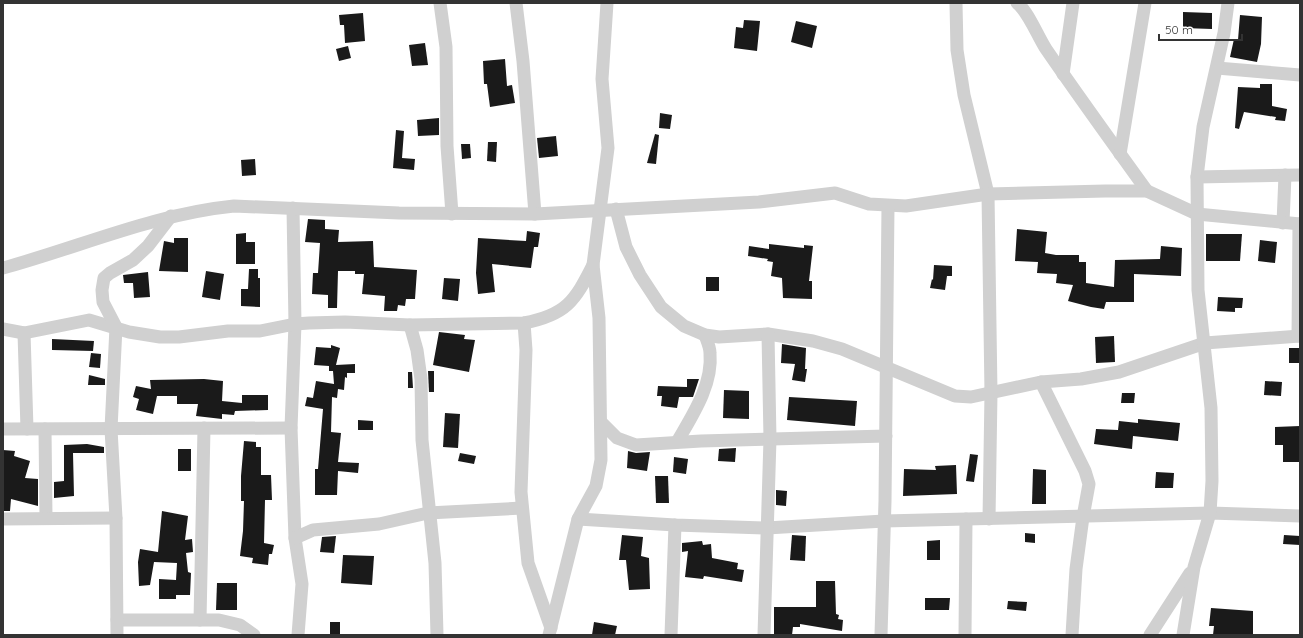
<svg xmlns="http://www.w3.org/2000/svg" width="1303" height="638" viewBox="0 0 1303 638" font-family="Quicksand,sans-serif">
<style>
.building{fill:#1a1a1a}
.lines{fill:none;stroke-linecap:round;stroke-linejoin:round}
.minor{stroke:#d0d0d0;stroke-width:13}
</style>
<rect width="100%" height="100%" fill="#fff"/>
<g class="building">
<path d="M 1183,12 L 1212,13 L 1212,29 L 1183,28 Z"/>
<path d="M 363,13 L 365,41 L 345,43 L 344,25 L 340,25 L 339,15 Z"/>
<path d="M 1240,15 L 1262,17 L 1261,44 L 1257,62 L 1230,57 L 1234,39 L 1238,40 Z"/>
<path d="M 744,20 L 760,21 L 757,51 L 734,48 L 736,27 L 743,28 Z"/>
<path d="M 796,21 L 817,26 L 812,48 L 791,42 Z"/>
<path d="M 425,43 L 428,65 L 412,66 L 409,45 Z"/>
<path d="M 348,46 L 351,58 L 339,61 L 336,49 Z"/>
<path d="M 505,59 L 507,86 L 512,85 L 515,103 L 490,107 L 487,84 L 484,84 L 483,61 Z"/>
<path d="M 1260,84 L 1272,84 L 1272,106 L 1287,109 L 1285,121 L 1275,120 L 1276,117 L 1244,112 L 1239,129 L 1235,128 L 1238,87 L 1260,88 Z"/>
<path d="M 660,113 L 672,115 L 670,129 L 659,128 Z"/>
<path d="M 439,118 L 439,135 L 418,136 L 417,120 Z"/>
<path d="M 396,130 L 404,131 L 402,158 L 415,159 L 414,170 L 393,168 Z"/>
<path d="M 655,134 L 659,135 L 656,164 L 647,163 Z"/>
<path d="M 556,136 L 558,156 L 539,158 L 537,138 Z"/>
<path d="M 488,142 L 497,142 L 496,162 L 487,161 Z"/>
<path d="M 461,144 L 470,144 L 471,158 L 462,159 Z"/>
<path d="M 255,159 L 256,175 L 242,176 L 241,160 Z"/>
<path d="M 308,219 L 325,220 L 325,229 L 339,230 L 338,242 L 373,241 L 374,267 L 417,270 L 415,299 L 406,299 L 405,306 L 398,305 L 397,311 L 384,311 L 385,296 L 362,294 L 364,274 L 355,274 L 355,271 L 338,271 L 337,308 L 328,308 L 328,295 L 312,294 L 313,273 L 318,273 L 320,243 L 305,242 Z"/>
<path d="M 1017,229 L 1047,232 L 1045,253 L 1056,255 L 1079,255 L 1079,262 L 1086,262 L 1086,283 L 1114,287 L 1115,260 L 1160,259 L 1161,246 L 1182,248 L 1181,276 L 1134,274 L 1134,302 L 1106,302 L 1104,309 L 1091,307 L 1068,301 L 1073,285 L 1056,283 L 1057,274 L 1037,273 L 1038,262 L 1015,261 Z"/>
<path d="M 527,231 L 540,233 L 538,247 L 534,247 L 531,268 L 492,264 L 495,292 L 478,294 L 476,273 L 478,238 L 526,241 Z"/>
<path d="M 246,233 L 246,242 L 255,242 L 255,264 L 236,264 L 236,234 Z"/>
<path d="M 1206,234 L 1242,234 L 1240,261 L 1206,261 Z"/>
<path d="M 174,238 L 188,238 L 188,272 L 159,271 L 164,241 L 174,243 Z"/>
<path d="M 1260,240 L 1277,242 L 1275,263 L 1258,261 Z"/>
<path d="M 769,244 L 804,248 L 804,245 L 813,246 L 809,281 L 812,281 L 812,299 L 783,298 L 782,278 L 771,276 L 773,262 L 767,261 L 768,259 L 748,256 L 749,246 L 769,249 Z"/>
<path d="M 934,265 L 952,266 L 952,276 L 947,276 L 945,290 L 930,288 L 932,279 L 933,280 Z"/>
<path d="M 249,269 L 258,269 L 258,278 L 260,278 L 260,307 L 241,306 L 241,289 L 248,289 Z"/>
<path d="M 206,271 L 224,274 L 220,300 L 202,297 Z"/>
<path d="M 148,272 L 150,297 L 134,298 L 133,283 L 124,283 L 123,275 Z"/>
<rect x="706" y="277" width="13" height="14"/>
<path d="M 444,278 L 460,279 L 458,301 L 442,299 Z"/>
<path d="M 1218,297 L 1243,298 L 1242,308 L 1235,308 L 1235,312 L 1217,311 Z"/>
<path d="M 439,332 L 465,335 L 464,339 L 475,340 L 469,372 L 433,365 Z"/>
<path d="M 1114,336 L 1115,362 L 1096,363 L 1095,337 Z"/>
<path d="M 52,339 L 94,341 L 93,351 L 52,350 Z"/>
<path d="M 782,344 L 806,348 L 805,369 L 807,369 L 805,382 L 792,380 L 795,364 L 781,363 Z"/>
<path d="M 331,345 L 340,348 L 336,365 L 355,364 L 355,373 L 347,373 L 347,378 L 345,377 L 344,390 L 338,389 L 337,398 L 332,397 L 331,432 L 341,433 L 338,462 L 359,463 L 358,473 L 338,471 L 337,495 L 315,495 L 315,469 L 318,469 L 323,409 L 305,406 L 307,397 L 313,398 L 316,381 L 334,384 L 333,371 L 329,371 L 329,366 L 314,365 L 316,347 L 331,348 Z"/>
<rect x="1289" y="348" width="11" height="15"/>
<path d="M 91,353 L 101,354 L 100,368 L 89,367 Z"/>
<path d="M 428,371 L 434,371 L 434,392 L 429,392 Z"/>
<path d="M 408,372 L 412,372 L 413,388 L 408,388 Z"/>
<path d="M 89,375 L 105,379 L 105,385 L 88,385 Z"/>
<path d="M 204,379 L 223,381 L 222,401 L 242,403 L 242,395 L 268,395 L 268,410 L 235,411 L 234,415 L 222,414 L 222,419 L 196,416 L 198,404 L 177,404 L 177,396 L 157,396 L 153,414 L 136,410 L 139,399 L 133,397 L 136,386 L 151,389 L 150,380 Z"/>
<path d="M 687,379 L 699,379 L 693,397 L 679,397 L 677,408 L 661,406 L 662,396 L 657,396 L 658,386 L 687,387 Z"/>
<path d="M 1265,381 L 1282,382 L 1281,396 L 1264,395 Z"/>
<path d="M 724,390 L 749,391 L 749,419 L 723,418 Z"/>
<path d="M 1122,393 L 1135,393 L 1134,403 L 1121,403 Z"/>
<path d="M 789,397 L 857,401 L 855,426 L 787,420 Z"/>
<path d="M 445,413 L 460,414 L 458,448 L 443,447 Z"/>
<path d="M 1138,419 L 1180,423 L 1178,441 L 1133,436 L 1132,449 L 1094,444 L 1096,429 L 1118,430 L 1119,421 L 1138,423 Z"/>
<path d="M 358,420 L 373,421 L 373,430 L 358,430 Z"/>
<path d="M 1300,426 L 1300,462 L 1283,462 L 1283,445 L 1275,445 L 1275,427 Z"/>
<path d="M 244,441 L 256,442 L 256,447 L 261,447 L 261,475 L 271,475 L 272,500 L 265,500 L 264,543 L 274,545 L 272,554 L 269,554 L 268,565 L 252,563 L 253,558 L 240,556 L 243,531 L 244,501 L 241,501 L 241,476 Z"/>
<path d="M 87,444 L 104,447 L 104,453 L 73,453 L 74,496 L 54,498 L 54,482 L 64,481 L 64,445 Z"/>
<path d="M 736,448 L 735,462 L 718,461 L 719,449 Z"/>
<rect x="178" y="449" width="13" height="22"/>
<path d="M 3,450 L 15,451 L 14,456 L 30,461 L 25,478 L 38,479 L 38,506 L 11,499 L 10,511 L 3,511 Z"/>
<path d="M 628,451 L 636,453 L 650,452 L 647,471 L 627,468 Z"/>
<path d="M 460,453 L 476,456 L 474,464 L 458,461 Z"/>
<path d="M 970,454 L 978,455 L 974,482 L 966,481 Z"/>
<path d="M 674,457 L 688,459 L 686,474 L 673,472 Z"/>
<path d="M 956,465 L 957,494 L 903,496 L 904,469 L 936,470 L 935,466 Z"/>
<path d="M 1033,469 L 1046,470 L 1046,504 L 1032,504 Z"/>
<path d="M 1156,472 L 1174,473 L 1173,488 L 1155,488 Z"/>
<path d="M 655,476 L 668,476 L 669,503 L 656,503 Z"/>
<path d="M 776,490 L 787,491 L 786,506 L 776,505 Z"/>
<path d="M 162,511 L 188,516 L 185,540 L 192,539 L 193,552 L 186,553 L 188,572 L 191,573 L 190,595 L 176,595 L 176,599 L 159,599 L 159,579 L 176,580 L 177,563 L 154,562 L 150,585 L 139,586 L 138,562 L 140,549 L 158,552 Z"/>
<path d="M 1025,533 L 1035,534 L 1035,543 L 1025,542 Z"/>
<path d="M 622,535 L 643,537 L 641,556 L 649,558 L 650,589 L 629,590 L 626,560 L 619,560 Z"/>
<path d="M 792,535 L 806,536 L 805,561 L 790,560 Z"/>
<path d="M 1284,535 L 1300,536 L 1300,545 L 1283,544 Z"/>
<path d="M 336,536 L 334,553 L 320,552 L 322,537 Z"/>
<path d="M 940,540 L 940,560 L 927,560 L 927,541 Z"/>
<path d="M 702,541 L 703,545 L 711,544 L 712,558 L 738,563 L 737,569 L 744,570 L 742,582 L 704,576 L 703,579 L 685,577 L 688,551 L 682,552 L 682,543 Z"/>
<path d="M 343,555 L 374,556 L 372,585 L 341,583 Z"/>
<path d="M 816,581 L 835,581 L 836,614 L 839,615 L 838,619 L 843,620 L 842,631 L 800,624 L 800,627 L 793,627 L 792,635 L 774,635 L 774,607 L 816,607 Z"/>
<path d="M 217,583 L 237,583 L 237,610 L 216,610 Z"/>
<path d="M 925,598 L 950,598 L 949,610 L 925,610 Z"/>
<path d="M 1008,601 L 1027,602 L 1026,611 L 1007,609 Z"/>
<path d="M 1211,608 L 1253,611 L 1253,635 L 1213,635 L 1214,626 L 1209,626 Z"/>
<rect x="330" y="622" width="10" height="13"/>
<path d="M 594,622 L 617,626 L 615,635 L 592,635 Z"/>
</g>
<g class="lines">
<g class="minor">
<path d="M 440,3 L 446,47 L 447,146 L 452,214"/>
<path d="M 516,3 L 523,61 L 535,214"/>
<path d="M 956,3 L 957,50 L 964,95 L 988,194 L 991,393 L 989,519"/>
<path d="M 1017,3 C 1028,11 1038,37 1046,49 C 1079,97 1113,144 1147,191"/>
<path d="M 1217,68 L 1300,75"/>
<path d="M 1063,74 L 1073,3"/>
<path d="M 1120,154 L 1145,3"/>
<path d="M 1197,177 L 1300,175"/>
<path d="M 293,208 L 295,324 L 291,428 L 295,538 L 302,584 L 298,635"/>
<path d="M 616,209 L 626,247 L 640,275 L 661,307 L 684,326 L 705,335 L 719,337 L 768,334 L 813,341 L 842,349 L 955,396 L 971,397 L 1041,382 L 1081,379 L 1119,372 L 1205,343 L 1300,336"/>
<path d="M 1283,223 L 1285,175"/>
<path d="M 3,268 C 80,247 154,214 234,206 L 399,213 L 535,214 L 759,202 L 835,193 L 869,204 L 906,206 L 988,194 L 1105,191 L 1147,191 L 1197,214 L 1300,224"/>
<path d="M 524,323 L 526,350 L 521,492 L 528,563 L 551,628"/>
<path d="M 410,325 L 417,350 L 421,379 L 422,440 L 435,563 L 437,635"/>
<path d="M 3,329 L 24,333 L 89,320 L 129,332 L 160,337 L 179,337 L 228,331 L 260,331 L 295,324 L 309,323 L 345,322 L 410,325 L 524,323 C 566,315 575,301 593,265"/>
<path d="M 24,333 L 27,429"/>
<path d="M 1298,336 L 1299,224"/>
<path d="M 1041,382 L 1085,471 L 1089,484 L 1083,517 L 1076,569 L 1072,635"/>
<path d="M 601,422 L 617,438 L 636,445 L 701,441 L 886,436"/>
<path d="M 3,429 L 291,428"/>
<path d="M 45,429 L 46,518"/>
<path d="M 677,442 C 692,416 713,385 710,353 C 710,347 707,341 705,335"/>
<path d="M 3,519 L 116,518"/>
<path d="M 578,519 L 675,525 L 767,528 L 884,521 L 1210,513 L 1300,516"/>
<path d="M 295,538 L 313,530 L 379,524 L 428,513 L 522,508"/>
<path d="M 117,620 L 219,620 L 240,625 L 254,635"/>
<path d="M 200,620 L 204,428"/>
<path d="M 117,635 L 116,518 L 111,429 L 116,327 L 103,302 L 102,290 L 104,278 L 110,273 L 133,260 L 148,246 L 171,216"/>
<path d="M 549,635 L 578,519 L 596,486 L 601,460 L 599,318 L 593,265 L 608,148 L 602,79 L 607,3"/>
<path d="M 671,635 L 675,525"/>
<path d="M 764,635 L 770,439 L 768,334"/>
<path d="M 881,635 L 885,501 L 888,206"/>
<path d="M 965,635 L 966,519"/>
<path d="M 1150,635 L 1190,573"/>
<path d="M 1183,635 L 1194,567 L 1210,513 L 1212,481 L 1211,408 L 1198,290 L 1197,177 L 1203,127 L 1224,33 L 1228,3"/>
</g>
</g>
<rect width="1303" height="638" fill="none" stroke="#333333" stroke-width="8"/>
<path d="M1159 34v6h83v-6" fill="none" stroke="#333333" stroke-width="2"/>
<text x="1165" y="34" font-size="12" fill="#333333" stroke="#ffffff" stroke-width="3" paint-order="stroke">50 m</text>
</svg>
